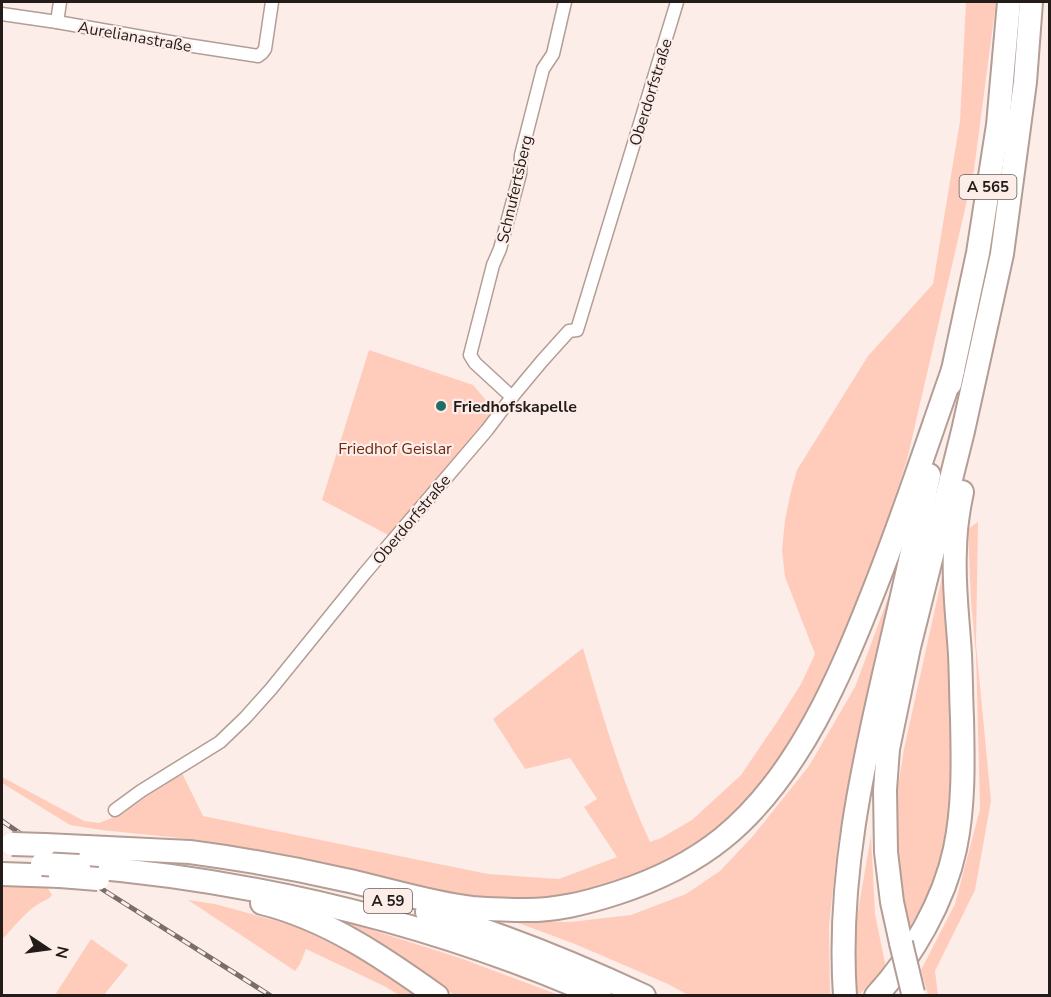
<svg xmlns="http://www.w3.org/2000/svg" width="1051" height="997" viewBox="0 0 1051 997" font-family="'Nunito Sans',sans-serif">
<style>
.green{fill:#ffccbc}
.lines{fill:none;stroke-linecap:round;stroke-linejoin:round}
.minor-casing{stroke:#b39d95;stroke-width:15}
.motorway-casing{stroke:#b39d95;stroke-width:26}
.minor{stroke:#fff;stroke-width:12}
.motorway{stroke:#fff;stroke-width:22}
.rail-casing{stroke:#796e6b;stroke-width:5}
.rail{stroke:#fcede9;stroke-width:3;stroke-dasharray:9;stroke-linecap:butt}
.motorway-bridge-casing{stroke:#b39d95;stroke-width:26;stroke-linecap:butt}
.motorway-bridge{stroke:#fff;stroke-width:22}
.poi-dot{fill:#236d68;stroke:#fcede9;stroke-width:2}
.labels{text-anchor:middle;stroke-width:4.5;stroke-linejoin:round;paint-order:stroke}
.shield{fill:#fcede9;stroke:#655b57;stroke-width:1.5}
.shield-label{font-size:15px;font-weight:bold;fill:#241c19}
.street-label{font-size:16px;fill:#241c19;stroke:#fcede9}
.poi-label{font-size:16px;font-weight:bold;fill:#241c19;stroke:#fcede9;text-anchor:start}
.park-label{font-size:16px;fill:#6f2a12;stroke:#fcede9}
</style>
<rect width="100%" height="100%" fill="#fcede9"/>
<g class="green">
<path d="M 966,2 L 996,2 L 974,170 L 907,460 L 876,554 L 848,628 L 825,680 L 803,724 L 758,788 L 729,819 L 700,844 L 671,862 L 593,891 L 544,899 L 463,896 L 266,852 L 199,840 L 101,830 L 70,825 L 2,783 L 2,777 L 84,821 L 99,823 L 122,814 L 181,771 L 203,816 L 488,874 L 559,879 L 617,857 L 584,807 L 597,799 L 570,758 L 525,769 L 493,719 L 583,648 C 602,714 621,780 650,842 L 661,838 L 692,820 L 741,775 L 779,719 L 801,684 L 815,654 L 785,577 L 782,550 L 785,520 L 791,491 L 797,470 L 868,356 L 933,284 L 960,121 Z"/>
<path d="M 369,350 L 473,385 L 495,411 L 392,537 L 322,500 Z"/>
<path d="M 978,522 L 976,644 L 991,801 L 975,890 L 935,971 L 938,995 L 928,995 L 921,970 L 955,904 L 980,809 L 976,655 L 971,601 L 968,529 Z"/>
<path d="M 946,559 L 955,742 L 943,868 L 908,939 L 899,894 L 897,844 L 898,787 L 904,749 Z"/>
<path d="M 901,563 L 856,743 L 837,849 L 829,927 L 830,995 L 688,995 L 668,984 L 575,944 L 513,921 L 570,922 L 631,915 L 686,894 L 720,871 L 753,836 L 809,766 L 855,687 Z"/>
<path d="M 871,835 L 875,914 L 886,968 L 859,995 L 855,996 L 855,929 Z"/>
<path d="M 2,884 L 47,887 L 52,895 C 48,900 45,900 40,903 C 27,910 12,929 2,940 Z"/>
<path d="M 188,900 L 215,904 L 295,926 L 351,953 L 416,995 L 399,995 L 384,986 L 306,949 L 300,964 L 295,971 Z"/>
<path d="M 328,916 L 460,958 L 559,995 L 454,995 L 422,972 L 370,938 Z"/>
<path d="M 91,939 L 128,965 L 104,995 L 55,995 Z"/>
</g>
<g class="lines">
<defs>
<g id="minor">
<path d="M 2,14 L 57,22 L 187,45 L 258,56 L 262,53 L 265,49 L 272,2"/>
<path d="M 57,22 L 60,2"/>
<path d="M 512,397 L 475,363 L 470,355 L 493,265 L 500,249 L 520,174 L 521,155 L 543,69 L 553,54 L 565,2"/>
<path d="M 115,810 L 141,791 L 220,742 L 245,718 L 271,689 L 365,573 L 487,430 L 512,397 L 542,361 L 569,331 L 577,330 L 677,2"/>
</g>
<g id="motorway">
<path d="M 950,384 L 978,253 L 998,125 L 1009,2"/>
<path d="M 45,845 L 190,852 C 242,859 293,868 345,880 C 387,889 429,903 472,908 C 488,909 505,910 521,910 C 555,911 586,903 617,893 C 654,881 692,863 723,838 C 799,776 841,674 876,585 C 904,514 928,441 953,370"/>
<path d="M 79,866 C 260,881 433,923 600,996"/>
<path d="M 2,874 L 60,876"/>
<path d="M 262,903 C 327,919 384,958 437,996"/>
<path d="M 427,912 C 502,934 573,963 644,996"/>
<path d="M 901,943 L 892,902 L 886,852 L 885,790 L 888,749 L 909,647 L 963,431 L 1002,254 L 1025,82 L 1031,2"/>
<path d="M 845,996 C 837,881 862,768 888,657 C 902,596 916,536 929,475"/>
<path d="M 876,996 C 912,957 944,901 955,849 C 964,806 963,762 962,718 C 961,697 961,676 960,655 C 958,620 953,585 955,550 C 955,530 958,511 962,492"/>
</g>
</defs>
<use href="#minor" class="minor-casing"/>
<use href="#motorway" class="motorway-casing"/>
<use href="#minor" class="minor"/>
<use href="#motorway" class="motorway"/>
<defs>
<path id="rail" d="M 2,821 L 105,891 L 271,996"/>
</defs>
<use href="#rail" class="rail-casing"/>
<use href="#rail" class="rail"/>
<defs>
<g id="motorway-bridge">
<path d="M 12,844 L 45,845"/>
<path d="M 42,864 L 79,866"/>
<path d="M 60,876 L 98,879"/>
<path d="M 901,943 L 913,993"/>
</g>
</defs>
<use href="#motorway-bridge" class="motorway-bridge-casing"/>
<use href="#motorway-bridge" class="motorway-bridge"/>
</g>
<circle class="poi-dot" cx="441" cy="406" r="6"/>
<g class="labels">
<g class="shield">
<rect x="959.5" y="175" width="57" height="24" rx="4.5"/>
<rect x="364" y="889" width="48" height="24" rx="4.5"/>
</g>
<g class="shield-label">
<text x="988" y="192">A 565</text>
<text x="388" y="906">A 59</text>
</g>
<g class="street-label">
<text transform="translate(135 36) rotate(10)" y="6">Aurelianastraße</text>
<text transform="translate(650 92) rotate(-73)" y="6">Oberdorfstraße</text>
<text transform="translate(514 189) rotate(-77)" y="6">Schnufertsberg</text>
<text transform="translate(411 519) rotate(-50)" y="6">Oberdorfstraße</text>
</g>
<g class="poi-label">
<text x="453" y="412">Friedhofskapelle</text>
</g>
<g class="park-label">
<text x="395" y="454">Friedhof Geislar</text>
</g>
</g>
<rect width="1051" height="997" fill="none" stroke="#241c19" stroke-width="6"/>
<g transform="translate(48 949) rotate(103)" stroke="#fcede9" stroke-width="4.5" paint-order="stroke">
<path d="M0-4.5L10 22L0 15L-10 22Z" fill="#241c19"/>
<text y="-9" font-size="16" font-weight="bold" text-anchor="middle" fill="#241c19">N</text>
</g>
</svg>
